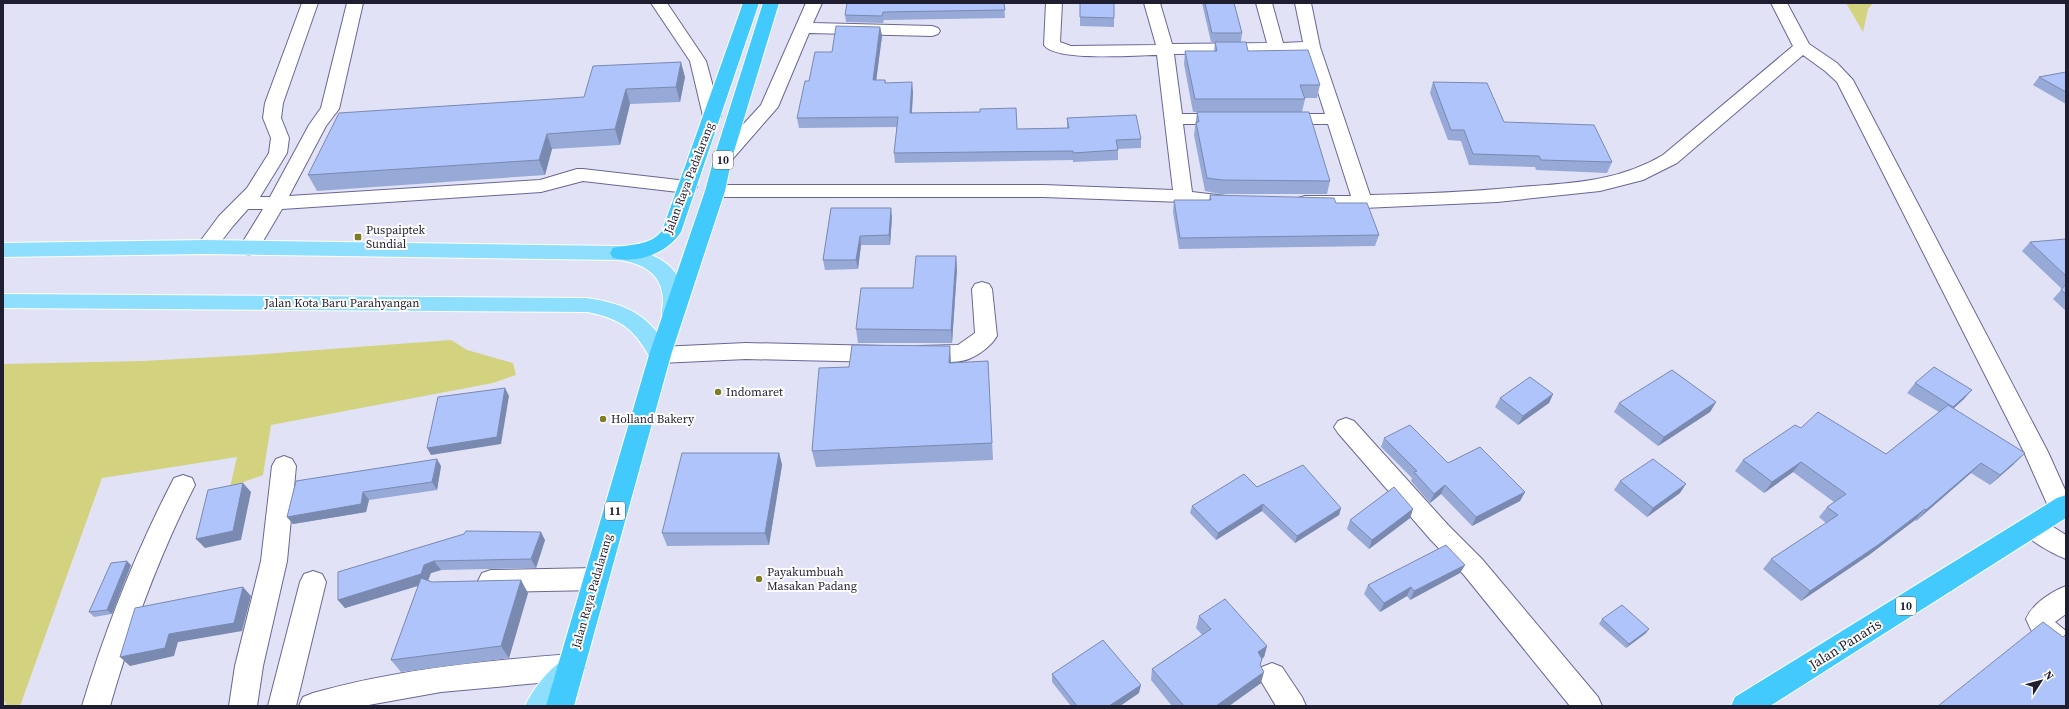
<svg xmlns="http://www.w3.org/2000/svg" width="2069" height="709" viewBox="0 0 2069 709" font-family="'Source Serif 4',serif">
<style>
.green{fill:#d3d27f}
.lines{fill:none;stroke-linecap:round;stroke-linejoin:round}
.minor-casing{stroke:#6a6694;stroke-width:2}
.major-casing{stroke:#fff;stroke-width:2}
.highway-casing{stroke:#fff;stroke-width:2}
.minor{fill:#fff;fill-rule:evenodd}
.major{fill:#8edffe;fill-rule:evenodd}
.highway{fill:#43cafd;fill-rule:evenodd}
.wall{fill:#96a9d7}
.shaded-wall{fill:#7a89af}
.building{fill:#aec4fa;stroke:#7a89af}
.poi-dot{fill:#7f7d24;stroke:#fff;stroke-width:1.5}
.labels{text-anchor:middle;stroke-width:4;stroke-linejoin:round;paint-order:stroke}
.shield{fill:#fff;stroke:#62616e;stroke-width:1}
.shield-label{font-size:11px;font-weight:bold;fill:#1f1d30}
.street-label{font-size:12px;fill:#1f1d30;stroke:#fff}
.poi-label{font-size:12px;fill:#1f1d30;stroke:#fff;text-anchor:start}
.near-street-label{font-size:14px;fill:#1f1d30;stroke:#fff}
</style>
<rect width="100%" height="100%" fill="#e2e2f7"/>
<g class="green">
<path d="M 1846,3 L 1873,3 L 1868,9 L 1863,32 Z"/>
<path d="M 451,340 L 467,350 L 513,363 L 516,375 L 493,383 L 271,425 L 263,475 L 230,487 L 237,457 L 102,478 L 20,706 L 7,706 L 3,698 L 3,364 L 143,361 L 251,355 Z"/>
</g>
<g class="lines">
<defs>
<g id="minor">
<path d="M 302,3 L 318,3 L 283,103 L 281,118 L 289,138 L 287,153 L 260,197 L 270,197 L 309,125 L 321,108 L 347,3 L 363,3 L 339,109 L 326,126 L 289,196 L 540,180 L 577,169 L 583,169 L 687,181 L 694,183 L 697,187 L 694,191 L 687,193 L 583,181 L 541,192 L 282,209 L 256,253 L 249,255 L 242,253 L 239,248 L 263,209 L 248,209 L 233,226 L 213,252 L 206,254 L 199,252 L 196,247 L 219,216 L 247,188 L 269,153 L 271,138 L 263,118 L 265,103 Z"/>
<path d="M 651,3 L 667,3 L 706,61 L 721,116 L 718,120 L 712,121 L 706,120 L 703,116 L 690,61 Z"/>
<path d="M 806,3 L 822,3 L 813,23 L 932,26 L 938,28 L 940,31 L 938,34 L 932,36 L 809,33 L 778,107 L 730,162 L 723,164 L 716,162 L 714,158 L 716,154 L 761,105 Z"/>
<path d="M 1046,3 L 1062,3 L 1060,42 L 1071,46 L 1156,45 L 1144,3 L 1160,3 L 1172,44 L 1267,43 L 1256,3 L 1272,3 L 1283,43 L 1303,42 L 1295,3 L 1311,3 L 1320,47 L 1370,195 C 1420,194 1470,192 1520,187 C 1572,183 1617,182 1663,155 L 1793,46 L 1771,3 L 1787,3 L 1809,44 L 1837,63 L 1853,80 L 2048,452 L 2066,492 L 2066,516 L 2061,518 L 2052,515 L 2024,452 L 1837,82 L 1825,71 L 1803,55 L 1677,163 L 1643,180 L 1600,191 L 1497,202 L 1363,208 L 1305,208 L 1298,206 L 1295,202 L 1298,198 L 1305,196 L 1351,196 L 1328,124 L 1282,124 L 1276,123 L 1273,119 L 1276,115 L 1282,114 L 1325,114 L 1305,52 L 1174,54 L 1182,114 L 1225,114 L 1231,115 L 1234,119 L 1231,123 L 1225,124 L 1183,124 L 1192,192 L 1242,198 L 1245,202 L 1242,206 C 1224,211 1201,205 1183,202 L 1043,197 L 715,197 L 708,195 L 705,191 L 708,187 L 715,185 L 1043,185 L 1173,190 L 1157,55 C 1136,55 1055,62 1044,45 Z"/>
<path d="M 982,282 L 989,284 L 992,289 L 997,336 C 992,345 980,354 971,358 C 960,364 924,363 912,360 L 909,354 L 912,348 L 920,346 L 958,345 L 975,333 L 972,289 L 975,284 Z"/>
<path d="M 746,343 L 881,346 L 889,348 L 892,354 L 889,360 L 881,362 L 746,359 L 660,363 L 652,361 L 649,355 L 652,349 L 660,347 Z"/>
<path d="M 1346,418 L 1354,421 L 1448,525 L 1482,559 L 1598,697 L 1602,706 L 1570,706 L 1464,575 L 1430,539 L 1338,433 L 1334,427 L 1338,421 Z"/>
<path d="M 284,456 L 292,459 L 296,466 L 287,561 L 263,666 L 257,706 L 229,706 L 235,666 L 261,561 L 272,466 L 276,459 Z"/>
<path d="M 183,475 L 192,478 L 195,485 C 159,556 132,629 110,706 L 82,706 C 106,627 136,551 174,478 Z"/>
<path d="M 2033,517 L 2042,520 L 2066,535 L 2066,559 C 2051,553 2028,541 2020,527 L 2024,520 Z"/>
<path d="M 596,568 L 605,571 L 609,579 L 605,587 L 596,590 L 491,592 L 482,589 L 478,581 L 482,573 L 491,570 Z"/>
<path d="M 313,571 L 322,574 L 326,582 L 296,706 L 268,706 L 300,582 L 304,574 Z"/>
<path d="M 2066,586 L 2066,614 L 2055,622 L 2066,631 L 2066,659 C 2044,651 2035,640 2026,619 C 2032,604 2051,592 2066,586 Z"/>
<path d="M 571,654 L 581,658 L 585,667 L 581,676 L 571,680 L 441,692 L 363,706 L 299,706 L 303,697 L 313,693 C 398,669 484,661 571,654 Z"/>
<path d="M 1272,663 L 1282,667 L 1302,697 L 1306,706 L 1276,706 L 1258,676 L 1262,667 Z"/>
</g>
<g id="major">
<path d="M 206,240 L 620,246 C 649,252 680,261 684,296 C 684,304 684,313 680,320 L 672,323 L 664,320 C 660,313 663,308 663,300 C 662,273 643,264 620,260 L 206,254 L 3,257 L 3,243 Z"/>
<path d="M 3,294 L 587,298 C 628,304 652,316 671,355 L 668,361 L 660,363 L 652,361 C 635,330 623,319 587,312 L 3,308 Z"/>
<path d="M 568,658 L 578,662 L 582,671 L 578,680 L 557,706 L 525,706 C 532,690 552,664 568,658 Z"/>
</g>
<g id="highway">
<path d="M 743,3 L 759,3 L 681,232 C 668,253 637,264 613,258 L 610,253 L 613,248 C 630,244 650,246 662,231 Z"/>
<path d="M 763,3 L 779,3 L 732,158 L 725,191 L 671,355 L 574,706 L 546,706 L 649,355 L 705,191 L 714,158 Z"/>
<path d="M 2066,495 L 2066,518 L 1770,706 L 1731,706 L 1735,697 L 2057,498 Z"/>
</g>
</defs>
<use href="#minor" class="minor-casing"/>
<use href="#major" class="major-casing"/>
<use href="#highway" class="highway-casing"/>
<use href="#minor" class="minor"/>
<use href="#major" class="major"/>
<use href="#highway" class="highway"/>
</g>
<g class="wall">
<path d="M 1004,3 L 1005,18 L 884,20 L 883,23 L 846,22 L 845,15 Z"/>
<path d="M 1080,3 L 1114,3 L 1114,27 L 1080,26 Z"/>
<path d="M 1202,3 L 1234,3 L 1242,33 L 1241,42 L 1248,51 L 1320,85 L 1317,98 L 1304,98 L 1305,99 L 1302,112 L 1330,181 L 1327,194 L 1220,194 L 1205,191 L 1194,135 L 1197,112 L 1193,112 L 1184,64 L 1185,51 L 1214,51 L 1215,42 L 1228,42 L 1211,42 Z"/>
<path d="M 880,27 L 882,36 L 876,80 L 885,80 L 886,83 L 913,92 L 912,113 L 1017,129 L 1067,128 L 1067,118 L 1141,139 L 1141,148 L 1118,149 L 1118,160 L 1073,162 L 1073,160 L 895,163 L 894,153 L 897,127 L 799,128 L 797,118 L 809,81 L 832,52 Z"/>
<path d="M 2066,72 L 2066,104 L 2033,85 L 2039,77 Z"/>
<path d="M 685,77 L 680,102 L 630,104 L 620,145 L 552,149 L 545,175 L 317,191 L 308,175 L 584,97 Z"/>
<path d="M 1433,82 L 1504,122 L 1612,162 L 1607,173 L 1536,170 L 1535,167 L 1469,165 L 1461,141 L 1448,140 L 1430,93 Z"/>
<path d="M 1210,195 L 1336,203 L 1379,235 L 1375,246 L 1179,249 L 1173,212 L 1174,200 L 1209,200 Z"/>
<path d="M 831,208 L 892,217 L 890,245 L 861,245 L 858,269 L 825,270 L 823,260 Z"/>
<path d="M 2066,240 L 2066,311 L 2053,299 L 2062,289 L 2022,251 L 2030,242 Z"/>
<path d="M 956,256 L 957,269 L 952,343 L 858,343 L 856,329 Z"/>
<path d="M 988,361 L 993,460 L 816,467 L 812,451 L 951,363 Z"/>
<path d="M 1915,383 L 1964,399 L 1953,409 L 2014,464 L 1990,485 L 1971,473 L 1916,521 L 1915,520 L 1869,555 L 1801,601 L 1763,569 L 1771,559 L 1826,523 L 1819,517 L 1827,507 L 1834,502 L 1793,472 L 1764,493 L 1735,471 L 1743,460 L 1801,428 L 1886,454 L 1939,412 L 1907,393 Z"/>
<path d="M 1553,394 L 1549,403 L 1518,425 L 1495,407 L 1500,398 Z"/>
<path d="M 1716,402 L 1710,412 L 1658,446 L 1614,412 L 1619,403 Z"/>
<path d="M 1384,438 L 1448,463 L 1525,492 L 1520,501 L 1472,526 L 1441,494 L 1430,503 L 1411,481 L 1412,478 L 1381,447 Z"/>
<path d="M 779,453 L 782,465 L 769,545 L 667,546 L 662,533 Z"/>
<path d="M 441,466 L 437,490 L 369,500 L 366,512 L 293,524 L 287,517 Z"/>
<path d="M 1620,481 L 1680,493 L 1647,517 L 1614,490 Z"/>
<path d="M 1257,487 L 1341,508 L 1339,515 L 1295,543 L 1262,511 L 1216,540 L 1190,513 L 1192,506 Z"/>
<path d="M 1413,509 L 1410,518 L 1369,549 L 1347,529 L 1350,520 Z"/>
<path d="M 545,540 L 536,568 L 441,570 L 431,573 L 428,580 L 432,582 L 528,593 L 509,658 L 401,672 L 391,660 L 418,586 L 345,608 L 338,600 L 338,572 Z"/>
<path d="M 131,565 L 112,614 L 94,617 L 89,612 Z"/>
<path d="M 1465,565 L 1460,573 L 1410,600 L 1407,596 L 1380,612 L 1364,594 L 1368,585 Z"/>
<path d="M 1199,616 L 1267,646 L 1264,657 L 1262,659 L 1260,665 L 1261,683 L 1229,706 L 1172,706 L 1151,680 L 1152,669 L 1202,635 L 1196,628 Z"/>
<path d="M 1602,619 L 1646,633 L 1626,648 L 1599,624 Z"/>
<path d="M 1052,674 L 1139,693 L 1120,706 L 1071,706 L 1052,682 Z"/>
</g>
<g class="shaded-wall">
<path d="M 880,27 L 882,36 L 875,90 L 873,80 Z"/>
<path d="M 681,62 L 685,77 L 680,102 L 676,87 Z"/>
<path d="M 912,82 L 913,92 L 911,123 L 910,113 Z"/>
<path d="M 626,89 L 630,104 L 620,145 L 615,129 Z"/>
<path d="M 547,134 L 552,149 L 545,175 L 539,160 Z"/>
<path d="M 891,208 L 892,217 L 890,245 L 889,235 Z"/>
<path d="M 860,236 L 861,245 L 858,269 L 856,260 Z"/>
<path d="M 956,256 L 957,269 L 952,343 L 951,330 Z"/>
<path d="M 950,346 L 951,362 L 949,363 Z"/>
<path d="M 505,388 L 509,396 L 501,444 L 431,455 L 427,448 Z"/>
<path d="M 1972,390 L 1964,399 L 1945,416 L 1953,407 Z"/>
<path d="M 1553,394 L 1549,403 L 1518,425 L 1523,416 Z"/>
<path d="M 1716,402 L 1710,412 L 1658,446 L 1664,437 Z"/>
<path d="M 779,453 L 782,465 L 769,545 L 765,533 Z"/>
<path d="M 2025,453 L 2014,464 L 1990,485 L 2000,475 Z"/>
<path d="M 437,459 L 441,466 L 437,490 L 432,482 Z"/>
<path d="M 1801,462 L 1793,472 L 1764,493 L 1772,482 Z"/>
<path d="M 1981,463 L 1971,473 L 1916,521 L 1926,510 Z"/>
<path d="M 243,483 L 251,492 L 241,540 L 205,548 L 196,539 Z"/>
<path d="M 1686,484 L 1680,493 L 1647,517 L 1653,508 Z"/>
<path d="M 1445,485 L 1441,494 L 1430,503 L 1434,494 Z"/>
<path d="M 363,492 L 369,500 L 366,512 L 293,524 L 287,517 Z"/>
<path d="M 1525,492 L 1520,501 L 1472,526 L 1476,517 Z"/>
<path d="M 1263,504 L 1262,511 L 1216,540 L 1218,533 Z"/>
<path d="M 1341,508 L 1339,515 L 1295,543 L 1297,536 Z"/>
<path d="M 1413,509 L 1410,518 L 1369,549 L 1372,540 Z"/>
<path d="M 1925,509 L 1915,520 L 1869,555 L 1801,601 L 1810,591 Z"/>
<path d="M 541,532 L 545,540 L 536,568 L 531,559 Z"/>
<path d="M 127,561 L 131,565 L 112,614 L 107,610 Z"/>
<path d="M 434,561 L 441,570 L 431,573 L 427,583 L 345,608 L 338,600 Z"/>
<path d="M 1465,565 L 1460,573 L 1410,600 L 1414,591 Z"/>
<path d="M 521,580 L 528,593 L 509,658 L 501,646 Z"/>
<path d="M 243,587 L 251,596 L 242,631 L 178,642 L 174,656 L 130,666 L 120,657 Z"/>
<path d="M 1411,587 L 1407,596 L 1380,612 L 1384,603 Z"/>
<path d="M 1649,629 L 1646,633 L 1626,648 L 1629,644 Z"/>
<path d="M 1267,646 L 1264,657 L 1254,664 L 1258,652 Z"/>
<path d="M 1264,672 L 1261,683 L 1229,706 L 1216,706 Z"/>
<path d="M 1141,685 L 1139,693 L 1120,706 L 1109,706 Z"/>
</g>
<g class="building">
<path d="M 847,3 L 1004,3 L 1005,10 L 883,12 L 882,16 L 845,15 Z"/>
<path d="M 1080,3 L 1114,3 L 1114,18 L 1080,17 Z"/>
<path d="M 1205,3 L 1234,3 L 1242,33 L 1212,33 Z"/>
<path d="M 836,26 L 880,27 L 873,80 L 885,80 L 885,83 L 912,82 L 910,113 L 980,112 L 980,109 L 1016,108 L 1017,129 L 1069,128 L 1067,118 L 1136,115 L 1141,139 L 1116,140 L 1118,150 L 1073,153 L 1073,151 L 894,153 L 898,117 L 797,118 L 805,81 L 809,81 L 815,52 L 832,52 Z"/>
<path d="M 1215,42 L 1246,42 L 1248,51 L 1308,50 L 1320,85 L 1300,85 L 1305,99 L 1195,99 L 1185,51 L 1217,51 Z"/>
<path d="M 681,62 L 676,87 L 626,89 L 615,129 L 547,134 L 539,160 L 308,175 L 339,113 L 584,97 L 593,66 Z"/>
<path d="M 2066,72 L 2066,92 L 2039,77 Z"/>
<path d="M 1433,82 L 1487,83 L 1504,122 L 1594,125 L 1612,162 L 1541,160 L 1539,156 L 1473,154 L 1464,130 L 1451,130 Z"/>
<path d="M 1197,112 L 1309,112 L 1330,181 L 1222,180 L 1207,178 L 1196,122 L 1199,122 Z"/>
<path d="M 1210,195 L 1334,198 L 1336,203 L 1367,203 L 1379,235 L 1180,238 L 1174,200 L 1211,200 Z"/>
<path d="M 831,208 L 891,208 L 889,235 L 860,236 L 856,260 L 823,260 Z"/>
<path d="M 2066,239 L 2066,276 L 2030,242 Z"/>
<path d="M 916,256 L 956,256 L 951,330 L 856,329 L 861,288 L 913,288 Z"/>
<path d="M 2066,284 L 2066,294 L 2061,290 Z"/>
<path d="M 852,345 L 950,346 L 949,363 L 988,361 L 992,443 L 812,451 L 819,368 L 849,367 Z"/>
<path d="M 1934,367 L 1972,390 L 1953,407 L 1915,383 Z"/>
<path d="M 1672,370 L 1716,402 L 1664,437 L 1619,403 Z"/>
<path d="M 1530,377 L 1553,394 L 1523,416 L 1500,398 Z"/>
<path d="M 505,388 L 497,437 L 427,448 L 438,397 Z"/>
<path d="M 1948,405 L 2025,453 L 2000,475 L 1981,463 L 1926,510 L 1925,509 L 1878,545 L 1810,591 L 1771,559 L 1838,515 L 1827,507 L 1846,494 L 1801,462 L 1772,482 L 1743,460 L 1795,425 L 1801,428 L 1818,412 L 1886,454 Z"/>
<path d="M 1410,425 L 1448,463 L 1480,447 L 1525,492 L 1476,517 L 1445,485 L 1434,494 L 1414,472 L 1417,471 L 1384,438 Z"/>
<path d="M 682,453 L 779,453 L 765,533 L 662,533 Z"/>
<path d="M 437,459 L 432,482 L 363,492 L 361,504 L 287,517 L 296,481 Z"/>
<path d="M 1653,459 L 1686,484 L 1653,508 L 1620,481 Z"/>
<path d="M 1303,465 L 1341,508 L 1297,536 L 1263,504 L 1218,533 L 1192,506 L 1244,474 L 1257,487 Z"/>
<path d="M 243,483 L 233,531 L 196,539 L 208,490 Z"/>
<path d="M 1394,487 L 1413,509 L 1372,540 L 1350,520 Z"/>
<path d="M 466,531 L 541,532 L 531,559 L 434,561 L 424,565 L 421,574 L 338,600 L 338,572 L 464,534 Z"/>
<path d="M 1446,545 L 1465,565 L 1414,591 L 1411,587 L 1384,603 L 1368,585 Z"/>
<path d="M 127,561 L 107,610 L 89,612 L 111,563 Z"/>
<path d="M 421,578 L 432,582 L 521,580 L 501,646 L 391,660 Z"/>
<path d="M 243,587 L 234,623 L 169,634 L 165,648 L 120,657 L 135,608 Z"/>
<path d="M 1225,599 L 1267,646 L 1258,652 L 1262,659 L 1260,665 L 1264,672 L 1216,706 L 1184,706 L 1152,669 L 1211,629 L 1199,616 Z"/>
<path d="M 1622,605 L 1649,629 L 1629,644 L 1602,619 Z"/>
<path d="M 2043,622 L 2063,637 L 2065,635 L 2066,636 L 2066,706 L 1938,706 Z"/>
<path d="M 1103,640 L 1141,685 L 1109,706 L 1077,706 L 1052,674 Z"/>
</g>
<g class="poi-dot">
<rect x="354" y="233" width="8" height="8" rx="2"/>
<circle cx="718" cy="392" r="4"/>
<circle cx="603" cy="419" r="4"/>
<circle cx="759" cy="579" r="4"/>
</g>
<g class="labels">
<g class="shield">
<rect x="713" y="151" width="20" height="18" rx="3"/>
<rect x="605" y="502" width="20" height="18" rx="3"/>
<rect x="1896" y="597" width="20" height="18" rx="3"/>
</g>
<g class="shield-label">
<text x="723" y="164">10</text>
<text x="615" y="515">11</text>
<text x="1906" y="610">10</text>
</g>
<g class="street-label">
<text transform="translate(689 178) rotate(-69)" y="4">Jalan Raya Padalarang</text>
<text x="342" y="307">Jalan Kota Baru Parahyangan</text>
<text transform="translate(592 591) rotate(-74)" y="4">Jalan Raya Padalarang</text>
</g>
<g class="poi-label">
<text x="366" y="234">Puspaiptek<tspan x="366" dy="14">Sundial</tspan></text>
<text x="726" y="396">Indomaret</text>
<text x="611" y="423">Holland Bakery</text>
<text x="767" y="576">Payakumbuah<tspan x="767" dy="14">Masakan Padang</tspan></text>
</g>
<g class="near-street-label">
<text transform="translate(1845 644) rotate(-32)" y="5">Jalan Panaris</text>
</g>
</g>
<rect width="2069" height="709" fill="none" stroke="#1f1d30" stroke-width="8"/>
<g transform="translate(2041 681) rotate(54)" stroke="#ffffff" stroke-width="3" paint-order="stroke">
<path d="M0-3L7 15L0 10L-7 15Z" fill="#1f1d30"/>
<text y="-6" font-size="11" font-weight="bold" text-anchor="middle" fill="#1f1d30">N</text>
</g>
</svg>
